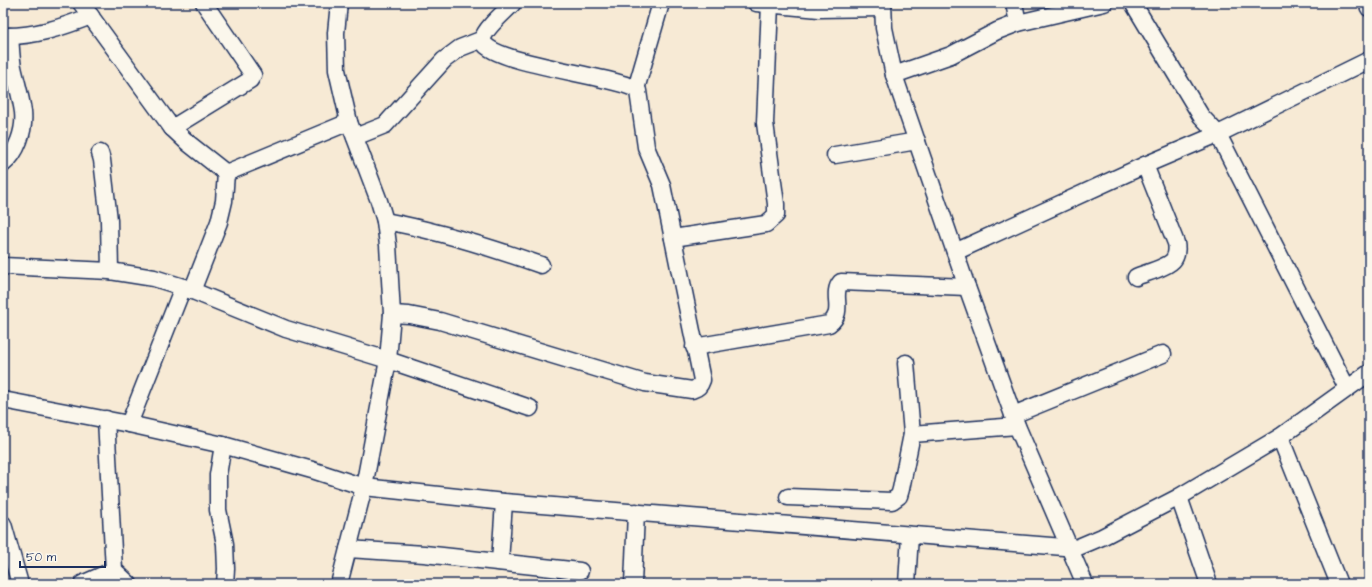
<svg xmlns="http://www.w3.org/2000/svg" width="1372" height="587" viewBox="0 0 1372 587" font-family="'Architects Daughter',sans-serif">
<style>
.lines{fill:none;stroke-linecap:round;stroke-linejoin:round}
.minor-casing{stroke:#1b2f5e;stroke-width:19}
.minor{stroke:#fbf7ec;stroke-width:16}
</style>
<rect width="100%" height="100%" fill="#f7ead5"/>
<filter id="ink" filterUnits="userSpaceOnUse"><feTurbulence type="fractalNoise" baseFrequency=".025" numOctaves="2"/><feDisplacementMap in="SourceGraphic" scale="8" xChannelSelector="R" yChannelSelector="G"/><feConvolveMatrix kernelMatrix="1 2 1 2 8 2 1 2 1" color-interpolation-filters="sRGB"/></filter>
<g filter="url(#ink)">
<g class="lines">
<defs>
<g id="minor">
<path d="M 81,3 L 172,128 L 188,143 L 226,173"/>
<path d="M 339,3 L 336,33 L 337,70 L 349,122 L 379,201 L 385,221 L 388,245 L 392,314 L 388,360 L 364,487 L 339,584"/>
<path d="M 756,3 L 819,9 L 882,8"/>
<path d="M 883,3 L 884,28 L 894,75 L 967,287 L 1017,426 L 1085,584"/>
<path d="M 1014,3 L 1018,23"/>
<path d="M 1133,3 L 1201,116 L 1218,134 L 1347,388"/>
<path d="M 1367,3 L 1369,8"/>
<path d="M 3,36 C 34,37 63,27 91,16"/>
<path d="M 894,75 L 951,55 L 997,31 L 1018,23 L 1104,3"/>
<path d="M 636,89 L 661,3"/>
<path d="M 172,128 L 250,80 L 253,75 L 204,3"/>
<path d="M 355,137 L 385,125 L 444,60 L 460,48 L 483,39"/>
<path d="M 100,153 L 102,160 L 109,220 L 110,271"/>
<path d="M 835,155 L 917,141"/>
<path d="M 3,164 C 17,153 25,130 23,112 C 21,97 16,81 13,67 C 11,57 11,46 10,36"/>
<path d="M 226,173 L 349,122"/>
<path d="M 385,221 C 439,231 490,247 541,265"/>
<path d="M 673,238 L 766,224 L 776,215 L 776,204 L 765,123 L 770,4"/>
<path d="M 955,252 L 1145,165 L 1218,134 L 1369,60"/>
<path d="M 3,266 L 110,271 L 154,278 L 183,287 L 286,329 L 388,360 L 530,408"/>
<path d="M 1136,277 C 1145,273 1169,267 1174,259 C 1177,254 1177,248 1176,243 L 1145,165"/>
<path d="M 192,291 L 219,222 L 224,201 L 226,173"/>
<path d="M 392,314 L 409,315 L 440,321 L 645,383 L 692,390 C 698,388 700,386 702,380 L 662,185 L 646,147 L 638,91 C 624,76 477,63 483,38 C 486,27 505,12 513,3"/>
<path d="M 694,347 L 829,324 C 846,312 830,294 841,282 L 967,287"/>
<path d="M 3,400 L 129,424 L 223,445 L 312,470 L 364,487 L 504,502 L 1076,548 L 1102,537 L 1179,497 L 1280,437 L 1369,373"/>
<path d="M 1013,415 L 1163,354"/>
<path d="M 106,419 L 114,570 L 129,584"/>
<path d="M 129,424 L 183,287"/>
<path d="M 912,434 L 1017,426"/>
<path d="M 1280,437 L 1339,584"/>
<path d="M 223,445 L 218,475 L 218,510 L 225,544 L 226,569 L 225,584"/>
<path d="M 788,497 L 892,501 L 899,496 L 901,489 L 912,434 L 906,363"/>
<path d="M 1179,497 L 1209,584"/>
<path d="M 3,524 L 20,584"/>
<path d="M 348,549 L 424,554 L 580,571"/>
<path d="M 500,562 L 504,502"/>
<path d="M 82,584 L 114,570"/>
<path d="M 633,584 L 636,512"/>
<path d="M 907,584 L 910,535"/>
</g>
</defs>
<use href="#minor" class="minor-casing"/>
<use href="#minor" class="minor"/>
</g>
</g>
<rect width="1372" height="587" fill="none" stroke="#fbf7ec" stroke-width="16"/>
<rect x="8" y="8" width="1356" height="571" fill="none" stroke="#1b2f5e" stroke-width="1.5" filter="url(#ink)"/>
<path d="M20 561v6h85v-6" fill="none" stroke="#1b2f5e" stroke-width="2"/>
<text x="26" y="561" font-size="12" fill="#1b2f5e" stroke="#fbf7ec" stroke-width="3" paint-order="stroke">50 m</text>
</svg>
